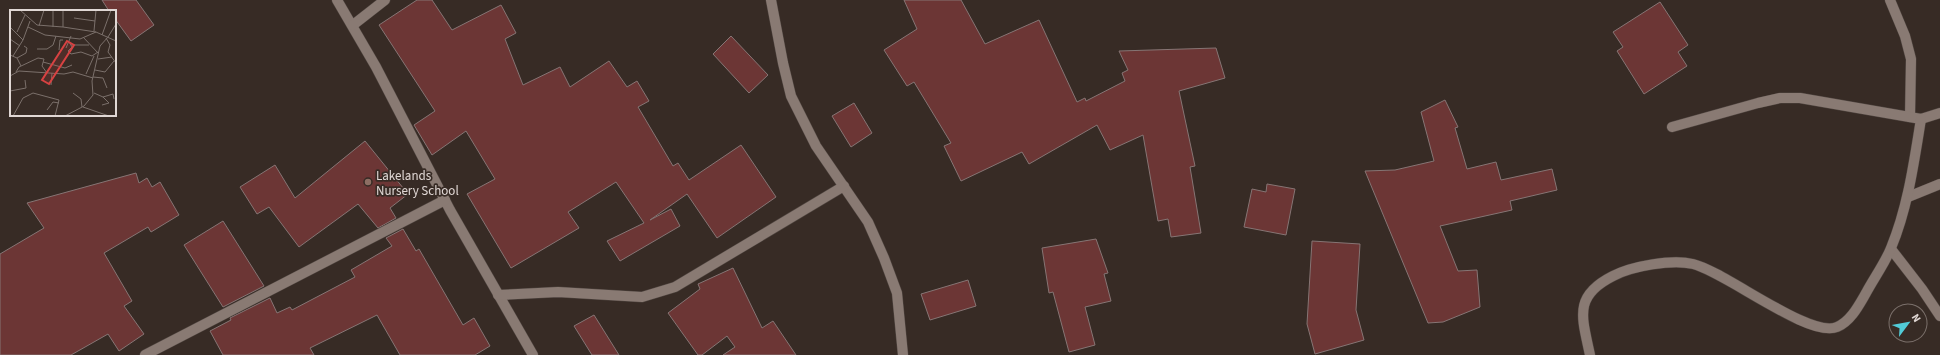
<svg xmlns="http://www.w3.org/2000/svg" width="1940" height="355" viewBox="0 0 1940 355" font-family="'Source Sans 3',sans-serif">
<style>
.building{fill:#6c3635;stroke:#867574}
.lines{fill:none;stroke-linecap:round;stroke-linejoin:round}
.street-casing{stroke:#504641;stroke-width:11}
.street{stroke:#897a73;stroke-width:10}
.education-dot{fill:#8d6e63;stroke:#372b25;stroke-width:1.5}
.labels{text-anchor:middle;stroke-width:3.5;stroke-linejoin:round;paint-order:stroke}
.poi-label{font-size:13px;fill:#e0d7d4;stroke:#372b25;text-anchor:start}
.inset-road{fill:none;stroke:#7b706b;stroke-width:1}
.view{fill:#d84242;fill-opacity:0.15;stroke:#d84242;stroke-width:2}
.inset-edge{fill:none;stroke:#e0d7d4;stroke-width:2}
</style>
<rect width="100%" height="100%" fill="#372b25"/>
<g class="building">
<path d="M 102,0 L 136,0 L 154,25 L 131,41 L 115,19 L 115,11 L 109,11 Z"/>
<path d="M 417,0 L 432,0 L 452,30 L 501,5 L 516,33 L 505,39 L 523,85 L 560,67 L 570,87 L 609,61 L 627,87 L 637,81 L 649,101 L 638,107 L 673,166 L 678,163 L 689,180 L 741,145 L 776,197 L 717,238 L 687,194 L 650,220 L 671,209 L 680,226 L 620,261 L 607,241 L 644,223 L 616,182 L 568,212 L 579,228 L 511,268 L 467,194 L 495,179 L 466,131 L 432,155 L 414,125 L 435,111 L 379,25 Z"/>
<path d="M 904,0 L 961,0 L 985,44 L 1039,20 L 1077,102 L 1085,98 L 1086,101 L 1125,81 L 1122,73 L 1128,70 L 1119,51 L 1216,48 L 1225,78 L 1179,91 L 1195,166 L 1190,167 L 1201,233 L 1171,237 L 1168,219 L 1158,221 L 1143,135 L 1110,150 L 1097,125 L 1029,164 L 1022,152 L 961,181 L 944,146 L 951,143 L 914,82 L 907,86 L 884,50 L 917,29 Z"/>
<path d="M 1660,2 L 1688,45 L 1678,52 L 1687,66 L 1644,94 L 1617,51 L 1623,47 L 1613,32 Z"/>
<path d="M 731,36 L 768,75 L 749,93 L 713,54 Z"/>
<path d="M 1445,100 L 1458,127 L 1455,128 L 1467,169 L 1496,162 L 1501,180 L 1552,169 L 1557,190 L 1510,201 L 1512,210 L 1440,226 L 1458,271 L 1477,270 L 1480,307 L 1443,322 L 1428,323 L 1365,171 L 1395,170 L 1434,161 L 1421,112 Z"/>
<path d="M 854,103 L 872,133 L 851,147 L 832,116 Z"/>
<path d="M 365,141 L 408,194 L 390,208 L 396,218 L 378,228 L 358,204 L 299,247 L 269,207 L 257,214 L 240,187 L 275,165 L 295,198 Z"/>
<path d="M 136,173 L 139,183 L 147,178 L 152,187 L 160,182 L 179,215 L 151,232 L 148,227 L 104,253 L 132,301 L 124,306 L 144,334 L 119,351 L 108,334 L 71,355 L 0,355 L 0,254 L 44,228 L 27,203 Z"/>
<path d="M 1267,184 L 1295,189 L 1286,235 L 1244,227 L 1252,189 L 1266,192 Z"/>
<path d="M 223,221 L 264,286 L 223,307 L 184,245 Z"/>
<path d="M 403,229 L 416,251 L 419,249 L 463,325 L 474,318 L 490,346 L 475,355 L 400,355 L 377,315 L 310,348 L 314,355 L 223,355 L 210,331 L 231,320 L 230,318 L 270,298 L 277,313 L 290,307 L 292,310 L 355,277 L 351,270 L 392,246 L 386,238 Z"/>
<path d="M 1096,239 L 1108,273 L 1104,274 L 1111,301 L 1085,307 L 1095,345 L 1069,352 L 1053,292 L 1049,293 L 1042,248 Z"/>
<path d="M 1312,241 L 1360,244 L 1356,310 L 1364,340 L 1315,354 L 1307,324 Z"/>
<path d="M 733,268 L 762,328 L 773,321 L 796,355 L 723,355 L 735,347 L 727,336 L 702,355 L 698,355 L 668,313 L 700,289 L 698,284 Z"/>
<path d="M 968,280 L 976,306 L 930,320 L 921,294 Z"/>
<path d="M 594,315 L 619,355 L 592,355 L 574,326 Z"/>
</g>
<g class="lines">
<defs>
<g id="street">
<path d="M 337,0 L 376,67 L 450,210 L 533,355"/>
<path d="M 771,0 L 783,63 L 791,96 L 816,146 L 868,222 L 884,258 L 897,293 L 903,355"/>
<path d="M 1890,0 L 1905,36 L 1911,59 L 1910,117"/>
<path d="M 353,25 L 385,0"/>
<path d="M 1672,127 L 1758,103 L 1780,98 L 1800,98 L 1921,119 L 1940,113"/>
<path d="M 1908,197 L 1940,184"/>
<path d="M 1891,249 L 1922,289 L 1940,316"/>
<path d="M 498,295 L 558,292 L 642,297 L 675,287 L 844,186"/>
<path d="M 145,355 L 445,200"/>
<path d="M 1590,355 C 1582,317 1573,296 1613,276 C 1632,266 1672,259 1693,264 C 1724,271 1810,339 1837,327 C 1851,321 1859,305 1866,293 C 1874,278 1885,263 1891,248 C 1908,207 1914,162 1921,119"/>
</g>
</defs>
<use href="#street" class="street-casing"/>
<use href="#street" class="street"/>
</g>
<circle class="education-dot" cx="368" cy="182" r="4"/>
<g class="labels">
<g class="poi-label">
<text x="376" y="180">Lakelands<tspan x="376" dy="15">Nursery School</tspan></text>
</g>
</g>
<g transform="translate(10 10)">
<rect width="106" height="106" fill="#372b25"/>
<path class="inset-road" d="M 10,0 L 27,15 L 53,17M 53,0 L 53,17 L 86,22 L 106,31M 64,8 L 85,11M 29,16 L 34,0M 0,17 L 13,30M 18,17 L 35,25 L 70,29 L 86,22M 43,17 L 43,0M 84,21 L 86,0M 7,22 L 15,5M 92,25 L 101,0M 73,27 L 88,43M 98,27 L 106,14M 96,28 L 100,35 L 98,42 L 106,53M 0,29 L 10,36M 59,32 L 62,37 L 58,41 L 61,44 L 71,42 L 82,46 L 88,42M 61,35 L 79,35M 56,38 L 61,26M 27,39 L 37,39 L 43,35 L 46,26M 49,40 L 50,30 L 53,30M 0,45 L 7,48 L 11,56M 3,46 L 13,30 L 20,11M 7,48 L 16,43 L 17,38 L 14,36M 88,49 L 102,47M 33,52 L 55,58 L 62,55M 85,60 L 95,62 L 104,51M 6,62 L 9,57 L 28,48 L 34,49 L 32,56 L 37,63M 76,64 L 84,46M 0,66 L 9,61 L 54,64 L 63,62 L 83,68M 83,67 L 93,68 L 97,78M 41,75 L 42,63M 0,81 L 16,78 L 15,70M 63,83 L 71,89 L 72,97M 84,83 L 93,87 L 103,84 L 104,89M 92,95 L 99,93 L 93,87M 73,97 L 99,106M 37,100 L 43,92 L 49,93M 3,106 L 13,88 L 23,83 L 49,90 L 45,106M 55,106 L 74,96 L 83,85 L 82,71 L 90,36 L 98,27"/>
<path class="view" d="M 57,31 L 64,35 L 39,74 L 32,70 Z"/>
<rect width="106" height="106" class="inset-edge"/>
</g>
<g transform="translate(1908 323) rotate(58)"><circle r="19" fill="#372b25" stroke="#7b706b"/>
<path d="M0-3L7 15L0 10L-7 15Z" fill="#52cbd7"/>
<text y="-6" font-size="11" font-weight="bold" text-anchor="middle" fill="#e0d7d4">N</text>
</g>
</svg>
